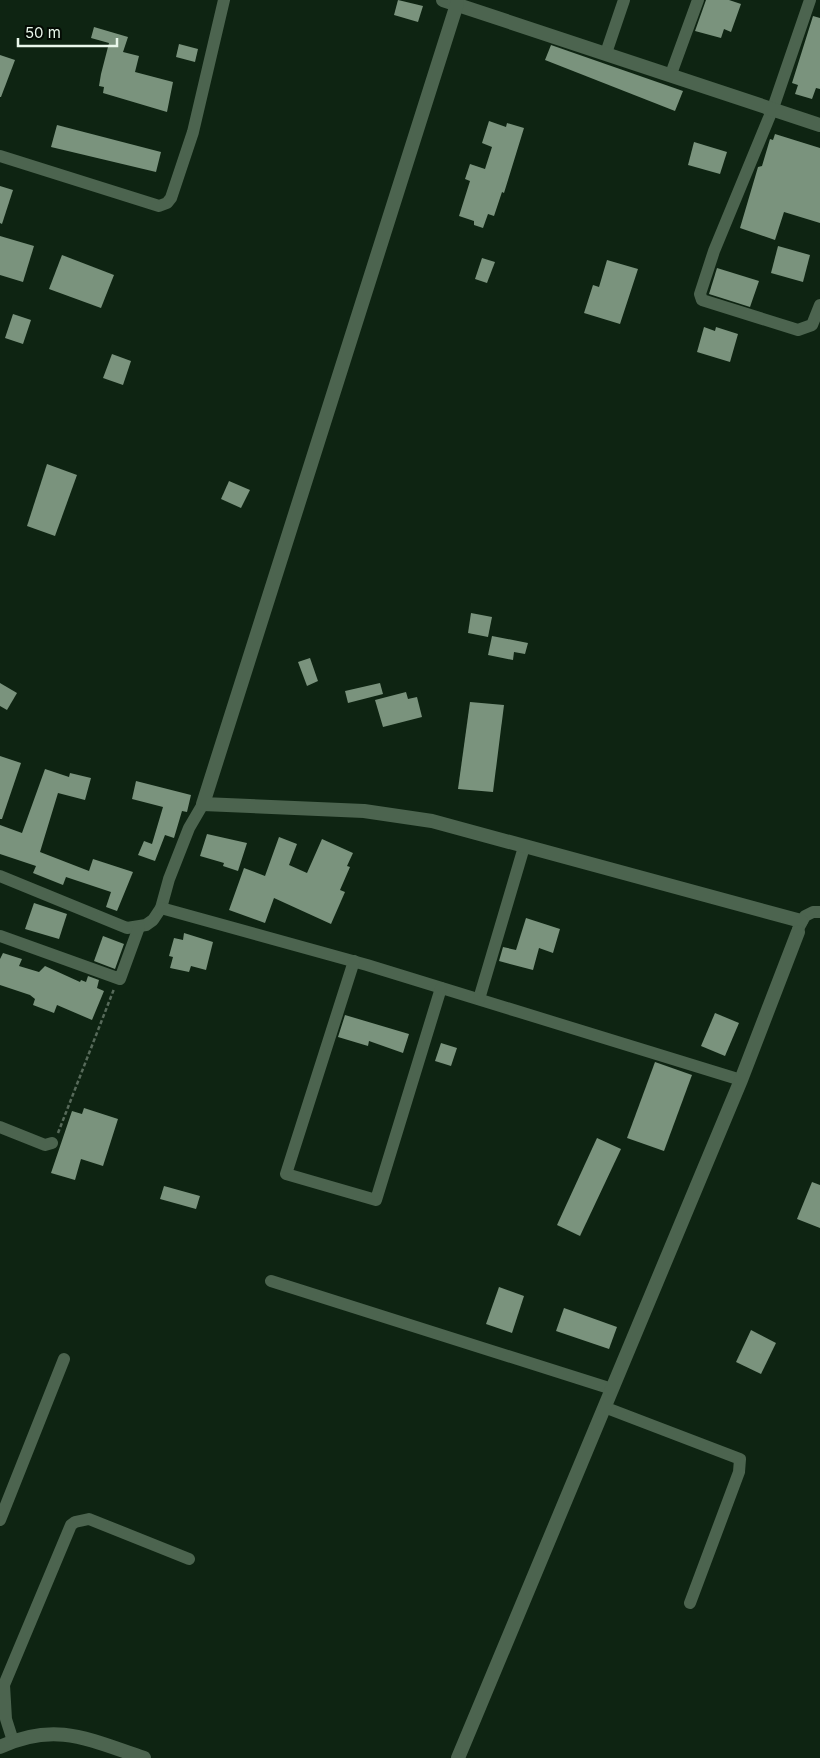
<svg xmlns="http://www.w3.org/2000/svg" width="820" height="1758" viewBox="0 0 820 1758" font-family="Inter,sans-serif">
<style>
.building{fill:#7a937d}
.lines{fill:none;stroke-linecap:round;stroke-linejoin:round}
.path{stroke:#576a5a;stroke-width:2.5;stroke-dasharray:4 2.5;stroke-linecap:butt}
.minor{stroke:#4c644f;stroke-width:12}
.tertiary{stroke:#4c644f;stroke-width:14}
.secondary{stroke:#4c644f;stroke-width:14}
</style>
<rect width="100%" height="100%" fill="#0e2412"/>
<g class="building">
<path d="M 398,0 L 423,6 L 418,22 L 394,15 Z"/>
<path d="M 706,0 L 729,0 L 741,4 L 731,32 L 724,29 L 721,38 L 695,31 Z"/>
<path d="M 813,16 L 820,18 L 820,89 L 816,88 L 812,99 L 795,94 L 798,85 L 792,83 Z"/>
<path d="M 94,27 L 128,37 L 123,52 L 139,56 L 135,72 L 173,82 L 167,112 L 103,93 L 104,87 L 99,86 L 101,74 L 109,43 L 91,38 Z"/>
<path d="M 179,44 L 198,49 L 195,62 L 176,57 Z"/>
<path d="M 551,45 L 683,91 L 675,111 L 545,60 Z"/>
<path d="M 0,55 L 15,60 L 1,97 L 0,97 Z"/>
<path d="M 489,121 L 506,127 L 507,123 L 524,128 L 504,193 L 502,192 L 494,216 L 488,214 L 483,228 L 474,225 L 474,221 L 459,216 L 470,181 L 465,179 L 470,164 L 485,169 L 492,147 L 482,143 Z"/>
<path d="M 57,125 L 161,152 L 156,172 L 51,147 Z"/>
<path d="M 775,134 L 820,148 L 820,223 L 784,212 L 775,240 L 740,228 L 758,167 L 762,166 L 770,139 L 773,140 Z"/>
<path d="M 694,142 L 727,152 L 720,174 L 688,165 Z"/>
<path d="M 0,186 L 13,190 L 2,224 L 0,223 Z"/>
<path d="M 0,236 L 34,246 L 23,282 L 0,275 Z"/>
<path d="M 778,246 L 810,255 L 803,282 L 771,273 Z"/>
<path d="M 62,255 L 114,275 L 101,308 L 49,289 Z"/>
<path d="M 482,258 L 495,262 L 487,283 L 475,279 Z"/>
<path d="M 607,260 L 638,269 L 620,324 L 584,313 L 593,285 L 599,287 Z"/>
<path d="M 717,268 L 759,281 L 750,307 L 709,294 Z"/>
<path d="M 13,314 L 31,320 L 23,344 L 5,338 Z"/>
<path d="M 704,327 L 715,331 L 716,327 L 738,334 L 730,362 L 697,352 Z"/>
<path d="M 112,354 L 131,361 L 123,385 L 103,378 Z"/>
<path d="M 47,464 L 77,475 L 55,536 L 27,526 Z"/>
<path d="M 229,481 L 250,490 L 241,508 L 221,499 Z"/>
<path d="M 471,613 L 492,617 L 488,637 L 468,633 Z"/>
<path d="M 492,636 L 528,643 L 525,654 L 514,652 L 513,660 L 488,655 Z"/>
<path d="M 310,658 L 318,681 L 307,686 L 298,662 Z"/>
<path d="M 0,683 L 17,693 L 7,710 L 0,706 Z"/>
<path d="M 380,683 L 383,694 L 348,703 L 345,691 Z"/>
<path d="M 406,692 L 408,699 L 417,697 L 422,717 L 383,727 L 375,700 Z"/>
<path d="M 470,702 L 504,705 L 493,792 L 458,789 Z"/>
<path d="M 0,756 L 21,763 L 2,819 L 0,819 Z"/>
<path d="M 45,769 L 69,777 L 70,773 L 91,778 L 85,800 L 58,793 L 40,852 L 89,871 L 93,859 L 133,872 L 117,911 L 106,907 L 111,892 L 66,877 L 63,885 L 33,873 L 36,866 L 0,854 L 0,825 L 22,833 Z"/>
<path d="M 136,781 L 191,795 L 187,812 L 182,811 L 174,838 L 165,835 L 155,861 L 138,855 L 144,841 L 152,844 L 163,807 L 132,799 Z"/>
<path d="M 207,834 L 247,843 L 238,871 L 223,866 L 224,863 L 200,856 Z"/>
<path d="M 279,837 L 297,844 L 289,865 L 307,873 L 322,839 L 353,853 L 347,866 L 350,867 L 340,890 L 345,892 L 331,924 L 274,898 L 265,923 L 229,910 L 244,868 L 265,876 Z"/>
<path d="M 34,903 L 67,914 L 59,939 L 25,929 Z"/>
<path d="M 526,918 L 560,929 L 553,953 L 539,948 L 533,970 L 499,961 L 503,947 L 516,950 Z"/>
<path d="M 184,933 L 213,942 L 206,970 L 191,966 L 189,972 L 170,968 L 173,957 L 169,956 L 174,938 L 183,940 Z"/>
<path d="M 103,936 L 124,944 L 115,969 L 94,961 Z"/>
<path d="M 3,953 L 22,959 L 19,966 L 39,972 L 45,966 L 80,982 L 81,980 L 86,982 L 88,976 L 99,980 L 97,988 L 104,991 L 92,1020 L 57,1005 L 54,1013 L 33,1005 L 35,999 L 30,995 L 0,985 L 0,959 Z"/>
<path d="M 715,1013 L 739,1023 L 725,1056 L 701,1046 Z"/>
<path d="M 345,1015 L 409,1034 L 403,1053 L 369,1041 L 368,1046 L 338,1037 Z"/>
<path d="M 441,1043 L 457,1048 L 451,1066 L 435,1061 Z"/>
<path d="M 655,1062 L 692,1075 L 664,1151 L 627,1138 Z"/>
<path d="M 84,1108 L 118,1119 L 103,1166 L 81,1159 L 75,1180 L 51,1173 L 72,1111 L 82,1114 Z"/>
<path d="M 597,1138 L 621,1149 L 580,1236 L 557,1225 Z"/>
<path d="M 812,1182 L 820,1185 L 820,1228 L 797,1219 Z"/>
<path d="M 164,1186 L 200,1196 L 196,1209 L 160,1199 Z"/>
<path d="M 499,1287 L 524,1296 L 512,1333 L 486,1324 Z"/>
<path d="M 564,1308 L 617,1327 L 609,1349 L 556,1331 Z"/>
<path d="M 751,1330 L 776,1343 L 761,1374 L 736,1362 Z"/>
</g>
<g class="lines">
<path class="path" d="M 58,1133 L 114,989"/>
<g class="minor">
<path d="M 810,0 L 773,108 L 714,251 L 700,294 L 702,300 L 798,330 L 812,325 L 820,305"/>
<path d="M 606,53 L 624,0"/>
<path d="M 671,74 L 698,0"/>
<path d="M 0,156 L 159,206 L 167,203 L 171,198 L 193,132 L 224,0"/>
<path d="M 0,876 L 127,928 L 146,925 L 153,920 L 161,908 L 169,879 L 189,828 L 203,804"/>
<path d="M 161,908 L 367,965 L 741,1080"/>
<path d="M 798,929 L 805,916 L 813,912 L 820,912"/>
<path d="M 0,936 L 120,979 L 139,927"/>
<path d="M 354,961 L 286,1174 L 376,1200 L 441,988"/>
<path d="M 479,999 L 524,847"/>
<path d="M 0,1127 L 45,1145 L 52,1143"/>
<path d="M 271,1281 L 612,1389"/>
<path d="M 604,1407 L 740,1459 L 739,1472 L 690,1603"/>
<path d="M 0,1520 L 64,1359"/>
<path d="M 13,1741 L 6,1719 L 4,1685 L 71,1525 L 75,1522 L 89,1519 L 189,1559"/>
</g>
<g class="tertiary">
<path d="M 443,0 L 820,125"/>
<path d="M 457,4 L 203,804 L 364,811 L 432,821 L 801,921"/>
<path d="M 458,1758 L 741,1080 L 798,932"/>
</g>
<path class="secondary" d="M 0,1747 C 56,1721 90,1740 144,1758"/>
</g>
<path d="M18 38v8h99v-8" fill="none" stroke="#e9f7eb" stroke-width="2.5"/>
<text x="25" y="38" font-size="15" fill="#e9f7eb" stroke="#040b04" stroke-width="4" paint-order="stroke">50 m</text>
</svg>
